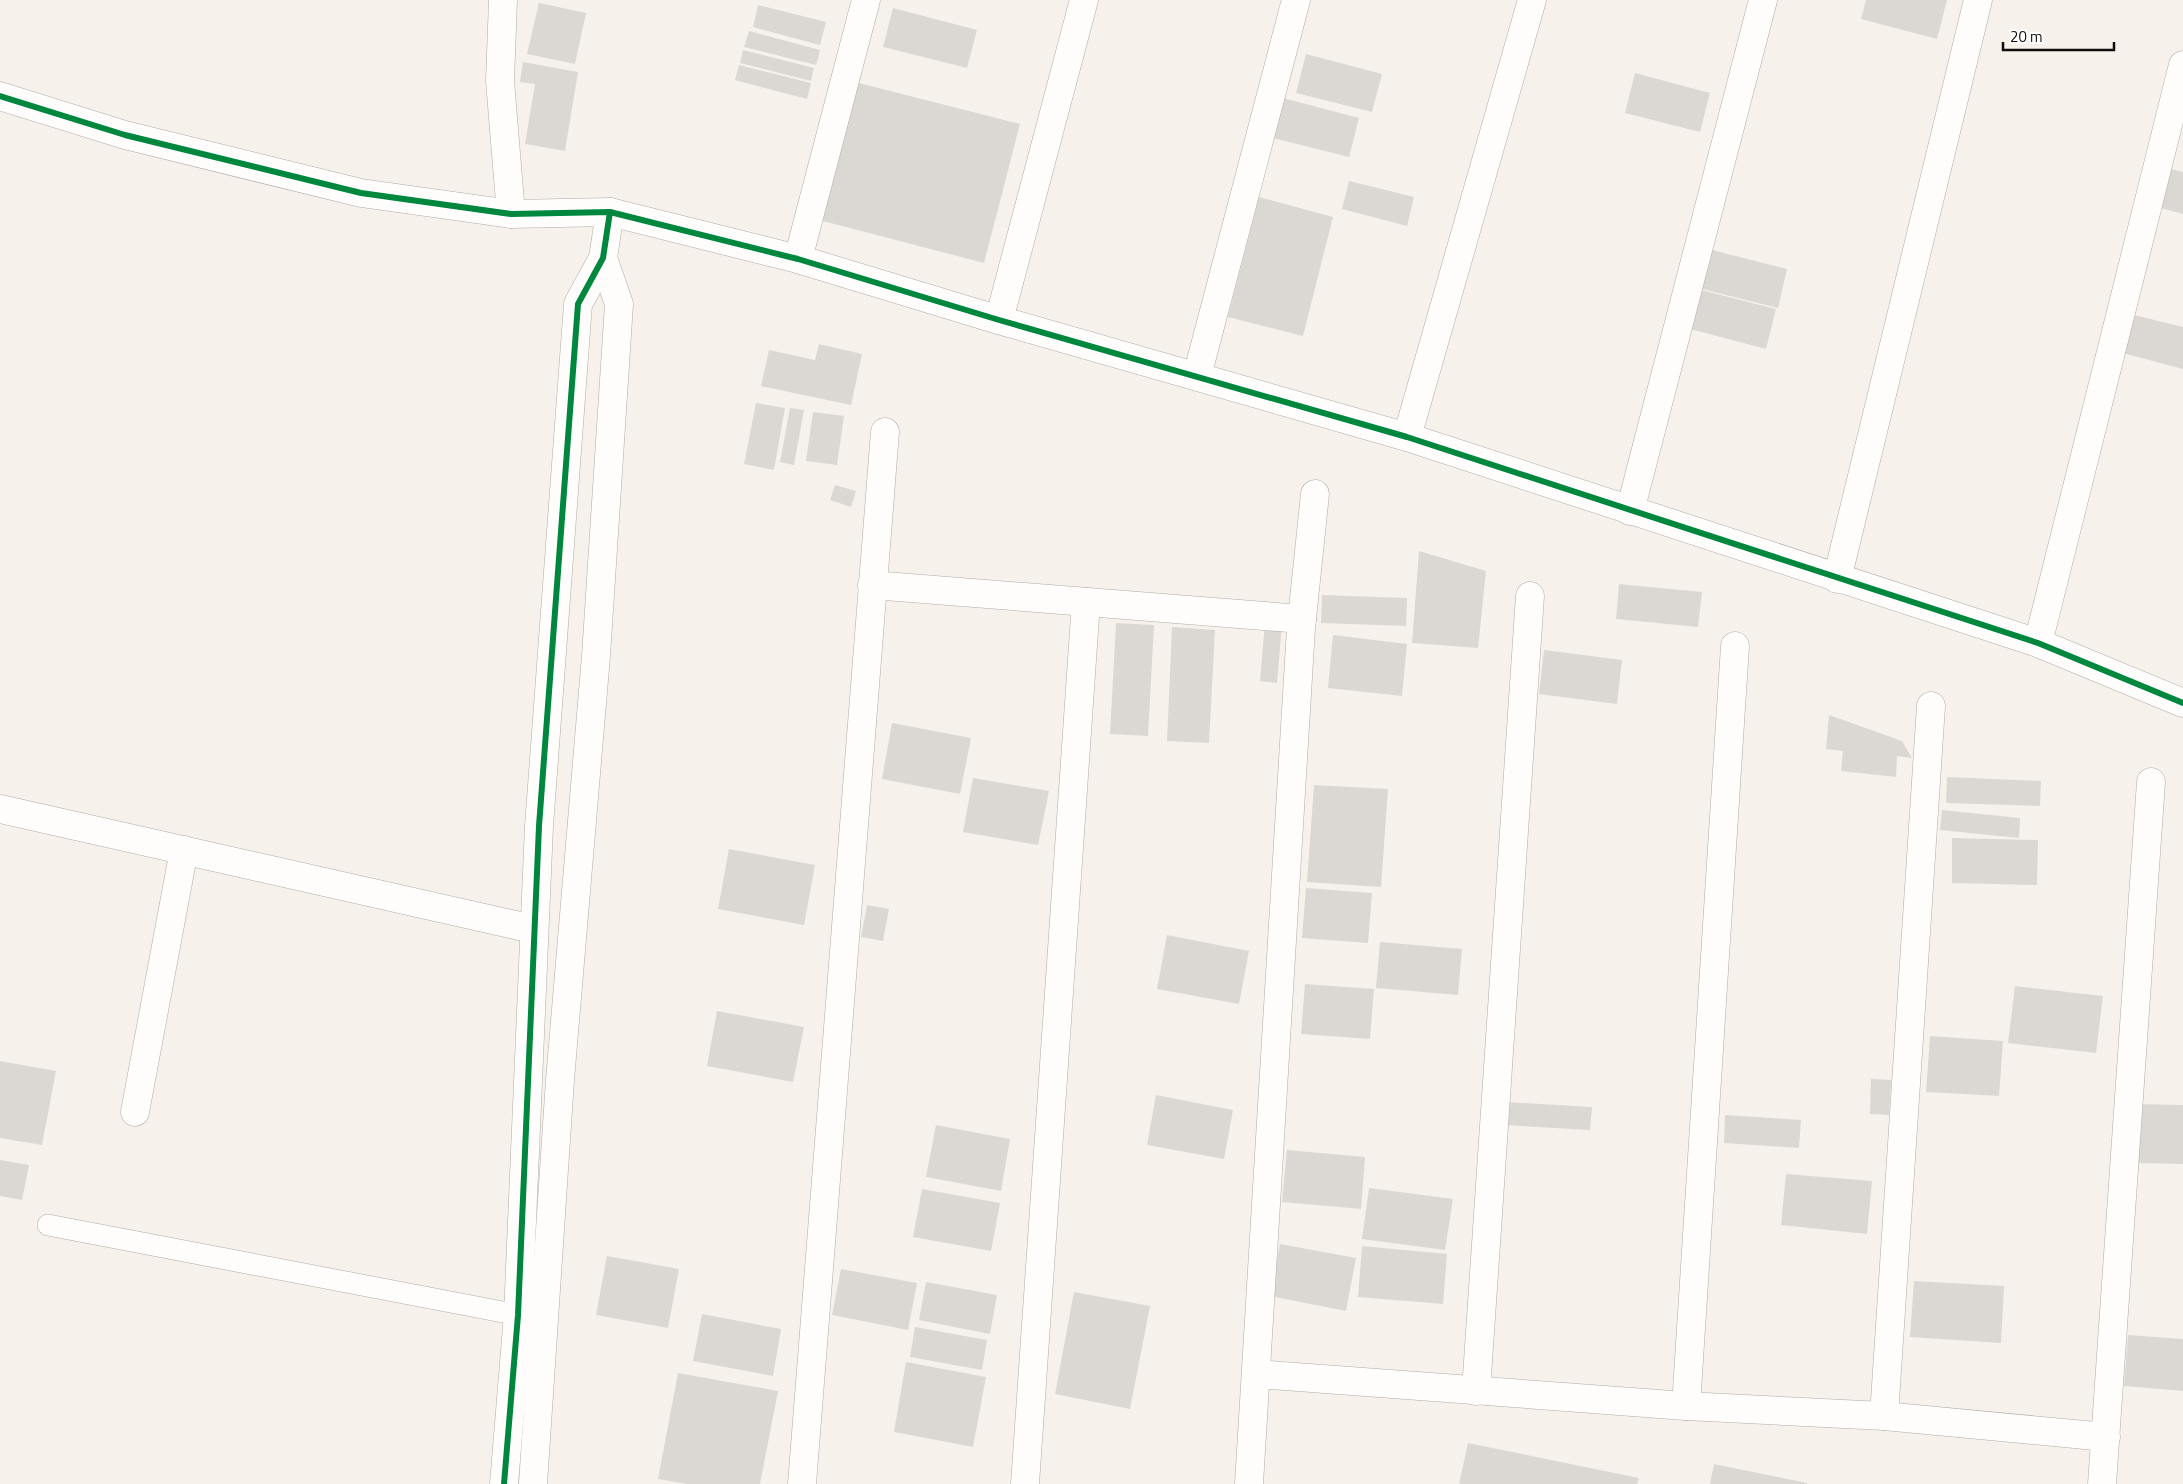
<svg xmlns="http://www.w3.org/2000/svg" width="2183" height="1484" viewBox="0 0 2183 1484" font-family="'Titillium Web',sans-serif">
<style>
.building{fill:#dbd8d3}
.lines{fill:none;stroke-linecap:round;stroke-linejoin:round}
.lane-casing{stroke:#b0aca8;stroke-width:22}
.street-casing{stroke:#b0aca8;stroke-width:29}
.secondary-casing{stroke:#b0aca8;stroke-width:29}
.lane{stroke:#fefdfc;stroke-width:21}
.street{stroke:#fefdfc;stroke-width:28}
.secondary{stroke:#fefdfc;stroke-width:28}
.cycleway-casing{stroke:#fff;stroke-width:9}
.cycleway{stroke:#00873e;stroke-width:6}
</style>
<rect width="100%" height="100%" fill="#f6f1eb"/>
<g class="building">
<path d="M 1866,0 L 1947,0 L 1937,39 L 1861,19 Z"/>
<path d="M 539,3 L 586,13 L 575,64 L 527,54 Z"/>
<path d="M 758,5 L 826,22 L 820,45 L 753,27 Z"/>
<path d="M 893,8 L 977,30 L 967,68 L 883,47 Z"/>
<path d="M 749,31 L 820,50 L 816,65 L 744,47 Z"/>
<path d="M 743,50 L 814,68 L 811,81 L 740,63 Z"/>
<path d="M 1306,54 L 1382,74 L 1372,112 L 1296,93 Z"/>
<path d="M 523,62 L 578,72 L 565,151 L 525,144 L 535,84 L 520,82 Z"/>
<path d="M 739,65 L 811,83 L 807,99 L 735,80 Z"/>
<path d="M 1635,73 L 1710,93 L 1700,132 L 1625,113 Z"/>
<path d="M 855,82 L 1020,124 L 984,263 L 819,220 Z"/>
<path d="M 1283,98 L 1359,118 L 1349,157 L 1273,138 Z"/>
<path d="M 2167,168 L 2183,172 L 2183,214 L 2157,207 Z"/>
<path d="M 1349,181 L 1414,197 L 1407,226 L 1342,209 Z"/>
<path d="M 1259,197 L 1333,217 L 1303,336 L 1228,317 Z"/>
<path d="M 1712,250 L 1787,269 L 1778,308 L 1702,289 Z"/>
<path d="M 1701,290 L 1776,309 L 1766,349 L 1690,329 Z"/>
<path d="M 2130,314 L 2183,327 L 2183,369 L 2119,352 Z"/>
<path d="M 819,344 L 862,354 L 851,405 L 761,386 L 769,350 L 815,360 Z"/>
<path d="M 756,403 L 785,408 L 774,470 L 744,464 Z"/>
<path d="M 790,408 L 804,410 L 794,465 L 780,462 Z"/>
<path d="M 813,412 L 844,416 L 837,465 L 806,461 Z"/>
<path d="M 835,485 L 856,491 L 851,507 L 830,500 Z"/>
<path d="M 1419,551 L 1486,571 L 1478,648 L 1412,643 Z"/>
<path d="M 1619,584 L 1702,592 L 1698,627 L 1616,619 Z"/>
<path d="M 1322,595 L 1407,598 L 1406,626 L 1321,623 Z"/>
<path d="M 1116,623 L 1154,625 L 1148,736 L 1110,734 Z"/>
<path d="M 1265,623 L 1282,624 L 1277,683 L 1260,681 Z"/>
<path d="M 1172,627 L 1215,630 L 1209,743 L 1167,741 Z"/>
<path d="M 1333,635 L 1407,644 L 1402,696 L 1328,688 Z"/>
<path d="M 1544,650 L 1622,660 L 1617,704 L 1539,694 Z"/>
<path d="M 1829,715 L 1902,741 L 1912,758 L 1897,756 L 1896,777 L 1841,771 L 1843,751 L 1826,749 Z"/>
<path d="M 892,723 L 971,738 L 960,794 L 882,779 Z"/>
<path d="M 1947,777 L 2041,781 L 2040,806 L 1946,803 Z"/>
<path d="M 973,778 L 1049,791 L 1038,845 L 963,832 Z"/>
<path d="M 1314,785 L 1388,789 L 1381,887 L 1307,882 Z"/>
<path d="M 1942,810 L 2020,818 L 2019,838 L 1940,830 Z"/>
<path d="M 1952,838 L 2038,840 L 2037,885 L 1952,883 Z"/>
<path d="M 729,849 L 815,865 L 804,925 L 718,909 Z"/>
<path d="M 1306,888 L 1372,893 L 1368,943 L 1302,938 Z"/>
<path d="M 867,905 L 889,909 L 883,941 L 861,937 Z"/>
<path d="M 1167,935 L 1249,951 L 1239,1004 L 1157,989 Z"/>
<path d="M 1380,942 L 1462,949 L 1458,995 L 1376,988 Z"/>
<path d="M 1305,984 L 1374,989 L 1370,1039 L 1301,1034 Z"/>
<path d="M 2015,986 L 2103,996 L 2096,1053 L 2008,1043 Z"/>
<path d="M 717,1011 L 804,1027 L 793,1082 L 707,1066 Z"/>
<path d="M 1930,1036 L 2003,1041 L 1999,1096 L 1926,1092 Z"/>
<path d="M 0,1061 L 56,1071 L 42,1145 L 0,1138 Z"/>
<path d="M 1871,1079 L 1891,1080 L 1889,1115 L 1870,1114 Z"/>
<path d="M 1156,1095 L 1233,1110 L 1224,1159 L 1147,1145 Z"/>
<path d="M 1505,1102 L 1592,1107 L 1590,1130 L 1504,1125 Z"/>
<path d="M 2138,1104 L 2183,1105 L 2183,1164 L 2137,1163 Z"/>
<path d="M 1725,1115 L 1801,1120 L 1799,1148 L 1724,1143 Z"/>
<path d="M 936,1125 L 1010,1139 L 1001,1191 L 926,1177 Z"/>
<path d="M 1287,1150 L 1365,1157 L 1361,1209 L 1282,1202 Z"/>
<path d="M 0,1160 L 29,1165 L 22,1200 L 0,1196 Z"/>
<path d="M 1786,1174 L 1872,1181 L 1867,1234 L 1781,1225 Z"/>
<path d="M 1369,1188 L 1453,1199 L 1445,1250 L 1362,1239 Z"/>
<path d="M 922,1189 L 1000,1203 L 991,1251 L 913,1237 Z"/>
<path d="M 1280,1244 L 1356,1258 L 1346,1311 L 1270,1296 Z"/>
<path d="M 1362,1246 L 1447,1254 L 1443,1304 L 1358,1297 Z"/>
<path d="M 607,1256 L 679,1269 L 668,1328 L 596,1315 Z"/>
<path d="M 841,1269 L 917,1283 L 908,1330 L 832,1315 Z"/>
<path d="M 1914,1281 L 2004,1286 L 2001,1343 L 1910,1337 Z"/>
<path d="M 926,1282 L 997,1295 L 990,1334 L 919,1320 Z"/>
<path d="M 1074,1292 L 1150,1306 L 1130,1409 L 1055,1394 Z"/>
<path d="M 702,1314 L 781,1329 L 773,1376 L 693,1361 Z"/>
<path d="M 915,1327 L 987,1340 L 982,1370 L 910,1357 Z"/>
<path d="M 2128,1335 L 2183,1339 L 2183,1391 L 2124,1386 Z"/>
<path d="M 906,1362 L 986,1377 L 973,1447 L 894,1432 Z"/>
<path d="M 678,1373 L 778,1391 L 760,1484 L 687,1484 L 658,1479 Z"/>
<path d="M 1468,1443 L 1639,1478 L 1637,1484 L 1459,1484 Z"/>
<path d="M 1714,1464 L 1807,1483 L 1807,1484 L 1710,1484 Z"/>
</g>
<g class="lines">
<defs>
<path id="lane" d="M 48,1225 L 534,1318"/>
<g id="street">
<path d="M 503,0 L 500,81 L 511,214"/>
<path d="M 0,96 L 125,135 L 361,193 L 511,214 L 610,212"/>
<path d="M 798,259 L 866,0"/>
<path d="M 999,320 L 1084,0"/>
<path d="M 1197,376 L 1296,0"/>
<path d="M 1407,437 L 1532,0"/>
<path d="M 1630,511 L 1763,0"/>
<path d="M 1837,579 L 1978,0"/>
<path d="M 872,585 L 1302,619"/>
<path d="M 2038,643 L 2183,65"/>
<path d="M 0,809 L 533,929"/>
<path d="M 135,1112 L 184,850"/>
<path d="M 1257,1374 L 1686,1406 L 1884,1416 L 2106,1437"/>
<path d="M 1476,1391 L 1530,596"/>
<path d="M 1686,1406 L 1735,646"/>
<path d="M 1884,1416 L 1931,706"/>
<path d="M 802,1484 L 885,432"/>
<path d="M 1025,1484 L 1086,602"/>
<path d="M 1249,1484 L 1301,628 L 1315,494"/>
<path d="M 2102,1484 L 2151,782"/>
</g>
<g id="secondary">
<path d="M 504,1484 L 518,1315 L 539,826 L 578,304 L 603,258 L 610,212 L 798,259 L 999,320 L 1407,437 L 2038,643 L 2183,703"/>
<path d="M 533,1484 L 560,1080 L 596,656 L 619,304 L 603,258"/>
</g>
</defs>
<use href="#lane" class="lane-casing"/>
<use href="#street" class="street-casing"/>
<use href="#secondary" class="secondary-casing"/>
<use href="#lane" class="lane"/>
<use href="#street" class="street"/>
<use href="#secondary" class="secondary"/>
<defs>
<g id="cycleway">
<path d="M 0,96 L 125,135 L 361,193 L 511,214 L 610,212 L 798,259 L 999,320 L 1407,437 L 2038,643 L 2183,703"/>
<path d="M 504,1484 L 518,1315 L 539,826 L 578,304 L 603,258 L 610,212"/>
</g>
</defs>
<use href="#cycleway" class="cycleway-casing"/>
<use href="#cycleway" class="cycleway"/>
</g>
<path d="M2003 42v8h111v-8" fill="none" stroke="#100d0a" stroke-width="2.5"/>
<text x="2010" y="42" font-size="15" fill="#100d0a" stroke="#ffffff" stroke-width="4" paint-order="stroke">20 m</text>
</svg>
